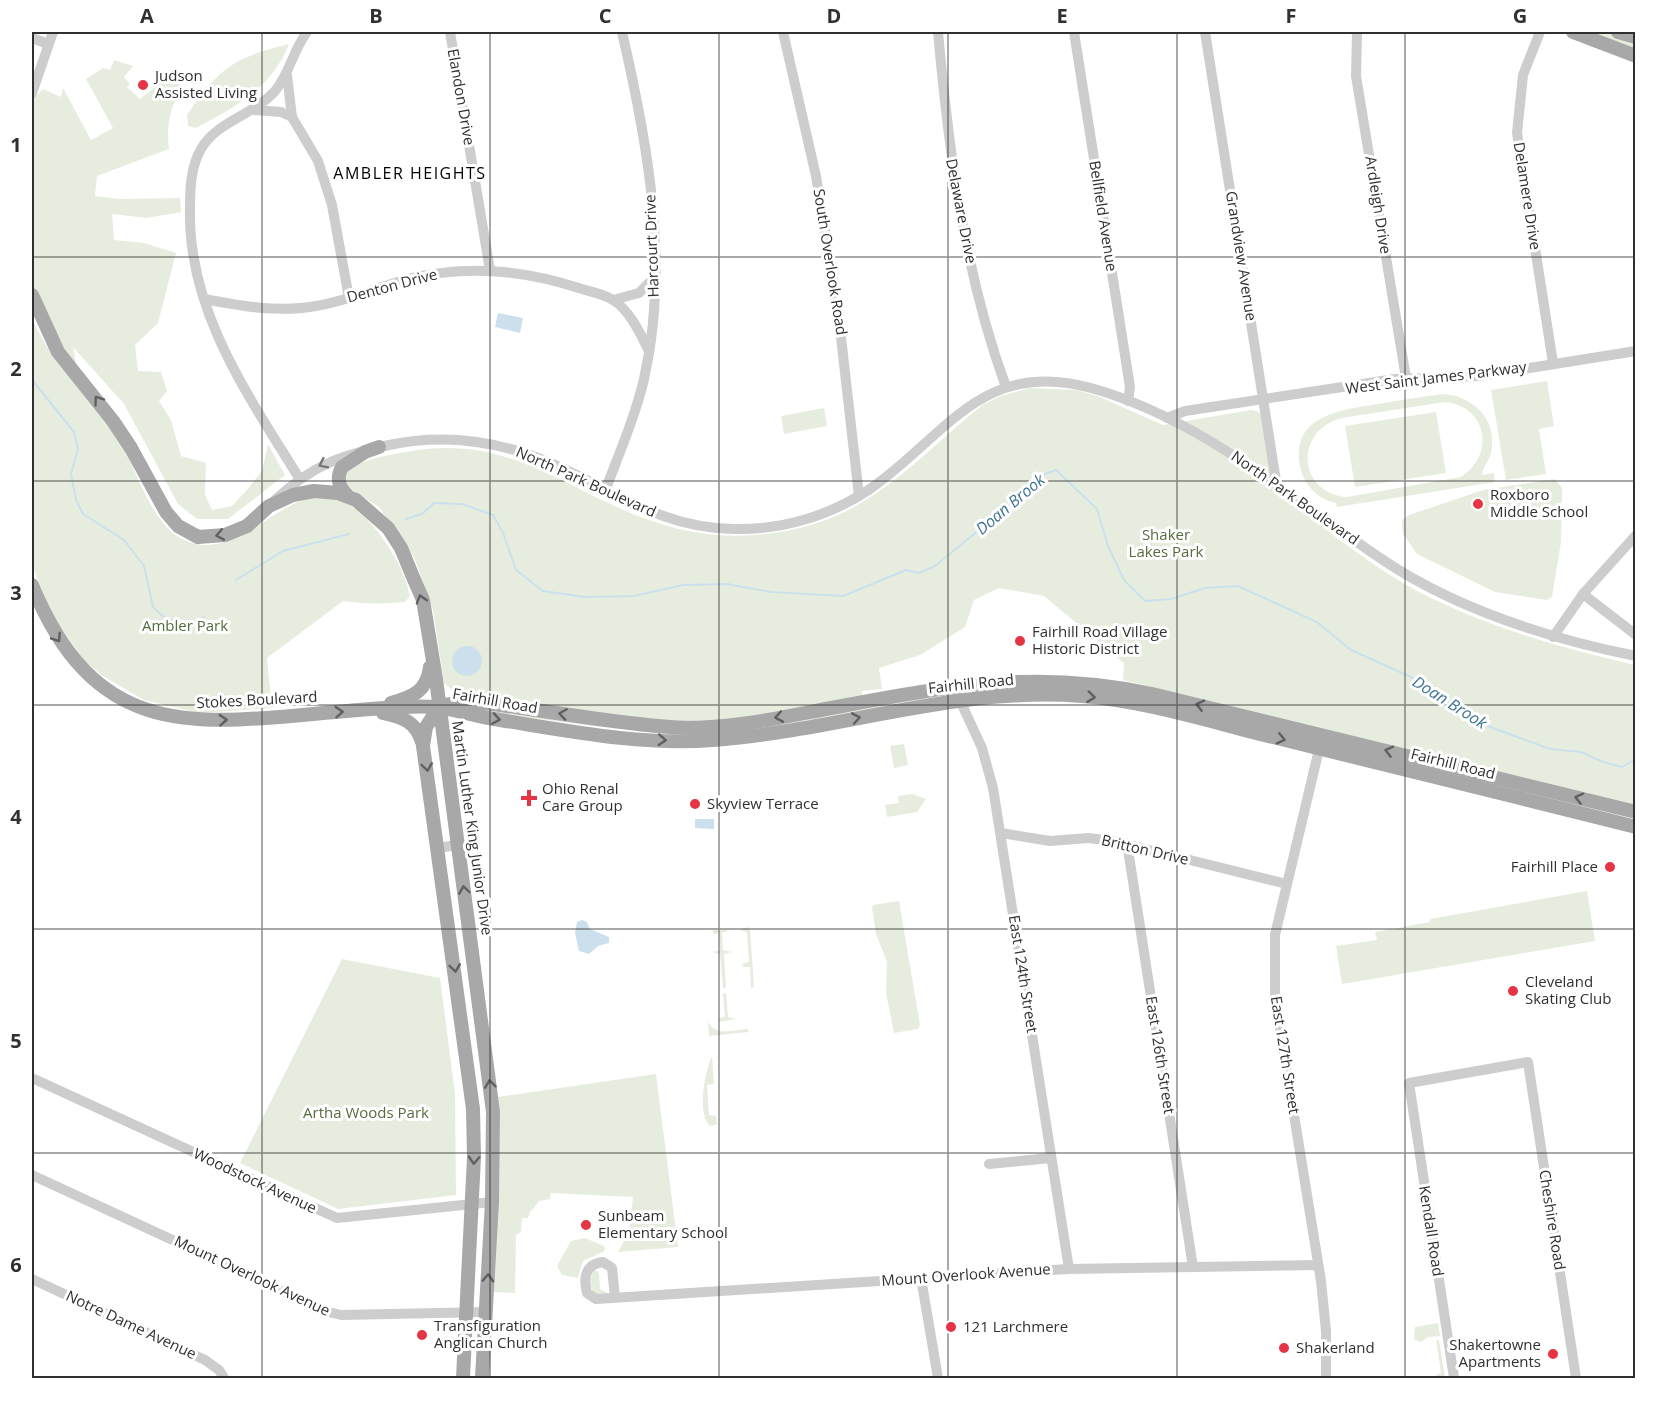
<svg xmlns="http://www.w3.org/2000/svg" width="1667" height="1410" viewBox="0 0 1667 1410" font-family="'Open Sans',sans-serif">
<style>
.green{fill:#e6edde;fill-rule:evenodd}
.water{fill:#cbe0ec}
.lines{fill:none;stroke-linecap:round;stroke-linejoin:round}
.stream{stroke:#cbe0ec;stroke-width:2}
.minor{stroke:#cdcdcd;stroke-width:10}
.major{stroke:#a8a8a8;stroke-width:14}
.oneway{stroke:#606060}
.oneway2{stroke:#777}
.grid{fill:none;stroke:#303030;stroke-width:1.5;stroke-opacity:0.55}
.poi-dot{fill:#e53444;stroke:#fff;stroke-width:2}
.labels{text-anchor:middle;stroke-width:6;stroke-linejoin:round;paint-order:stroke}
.poi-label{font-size:15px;fill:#303030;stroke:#fff;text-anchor:start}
.street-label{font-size:15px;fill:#303030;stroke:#fff}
.park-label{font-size:15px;fill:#546c3d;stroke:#fff}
.neighbourhood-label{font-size:16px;letter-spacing:1.5px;fill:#000;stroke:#fff}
.water-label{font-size:16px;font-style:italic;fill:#3e7392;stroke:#fff}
.neatline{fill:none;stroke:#303030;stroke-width:2}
.grid-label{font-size:20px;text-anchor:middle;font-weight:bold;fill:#303030}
</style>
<rect width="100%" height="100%" fill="#fff"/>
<g class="green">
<path d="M 1583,32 L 1606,32 L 1635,42 L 1635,52 Z"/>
<path d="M 289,44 C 272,88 235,107 196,128 L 188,126 L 187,115 C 218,69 234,57 289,44 Z"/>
<path d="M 114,60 L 133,66 L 124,77 L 130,84 L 127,87 L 140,99 L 164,80 L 161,75 L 165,71 L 183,86 C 170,107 166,125 169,149 L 97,176 L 95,196 L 119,199 L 180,198 L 181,212 L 147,218 L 112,214 L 114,240 L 144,243 L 176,253 L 158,323 L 135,345 L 138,371 L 161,372 L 167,391 L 159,401 L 171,420 L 181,456 L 206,463 L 205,495 L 212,510 L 232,506 L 246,491 L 262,471 L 268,444 L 285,475 L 228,519 L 197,519 L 178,504 L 124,404 L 73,347 L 78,375 L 32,295 L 32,93 L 33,89 L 37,95 L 43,89 L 61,97 L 63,88 L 91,140 L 113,128 L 86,79 L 103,68 L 110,70 Z"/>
<path d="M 32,318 C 49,360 83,387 110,423 C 134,455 146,522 184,540 C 253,571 300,443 372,525 C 390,546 404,569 410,596 L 405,602 C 384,604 365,604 343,601 L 267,658 L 272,708 L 199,713 L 144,700 L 101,675 L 85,661 L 52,615 L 32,565 Z"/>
<path d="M 1547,381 L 1554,426 L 1539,429 L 1546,474 L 1506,480 L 1491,390 Z"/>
<path d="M 1029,388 L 1077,390 L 1100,397 L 1163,425 L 1251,410 L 1259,412 L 1262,418 L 1273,490 C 1320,524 1367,564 1419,592 C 1487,627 1561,648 1635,665 L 1635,806 L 1123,680 L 1124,663 L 1044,596 L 999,588 L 974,600 L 965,627 L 920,655 L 879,668 L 882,689 L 862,691 L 863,696 C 814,705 763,718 714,720 C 627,724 540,705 455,692 L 444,683 L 433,609 L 414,557 L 379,507 L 346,486 L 342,474 C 360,460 379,457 400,453 C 518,429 569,499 671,527 C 717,540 769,538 814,524 C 883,503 929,447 984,404 L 1001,396 Z"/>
<path d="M 1442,394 C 1473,395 1499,421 1491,453 C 1489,461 1483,467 1482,475 L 1494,473 L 1495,482 L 1337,507 L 1336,503 C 1320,500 1305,487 1301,470 C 1288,416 1339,410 1378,404 C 1400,400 1421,397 1442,394 ZM 1444,402 C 1487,405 1496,455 1461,477 L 1347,497 C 1297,493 1294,430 1342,418 Z"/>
<path d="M 824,408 L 827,426 L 784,434 L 781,416 Z"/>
<path d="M 1436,412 L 1446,473 L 1355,487 L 1345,426 Z"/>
<path d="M 1555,479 L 1562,488 L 1561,542 L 1552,597 L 1547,600 L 1495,592 L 1417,554 L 1403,534 L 1402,520 L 1409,515 L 1483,490 Z"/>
<path d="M 948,692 L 948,696 L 752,733 L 751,728 Z"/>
<path d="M 482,709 L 599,726 L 600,727 L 481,711 Z"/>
<path d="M 904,744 L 908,765 L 894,768 L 890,746 Z"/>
<path d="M 913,794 L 926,799 L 917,812 L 887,817 L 885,805 L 899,803 L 898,796 Z"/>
<path d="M 1587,891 L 1595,941 L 1342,984 L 1336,946 L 1377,940 L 1375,932 L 1430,922 L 1430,919 Z"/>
<path d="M 899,901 L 920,1025 L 918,1029 L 894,1033 L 886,993 L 887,962 L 876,934 L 872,907 L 873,905 Z"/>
<path d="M 748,927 L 750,930 L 754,987 L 751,988 L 750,967 L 744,967 L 742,964 L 749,962 L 747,932 L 740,930 Z"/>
<path d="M 713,930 L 730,930 L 722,933 L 723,950 L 732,952 L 724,954 L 726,988 L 723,988 L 720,954 L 713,952 L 720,950 L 719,933 L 713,934 Z"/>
<path d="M 342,959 L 440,978 L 455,1094 L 456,1195 L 338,1209 L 240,1163 Z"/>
<path d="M 726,993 L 728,1017 L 736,1019 L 719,1022 L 719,1018 L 725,1017 L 723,994 Z"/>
<path d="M 708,1021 C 714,1037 734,1030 747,1029 L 749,1032 L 709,1036 Z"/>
<path d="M 712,1056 L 714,1084 L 707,1085 L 709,1115 L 716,1116 L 717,1124 L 711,1126 C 696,1117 705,1070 712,1056 Z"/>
<path d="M 656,1074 L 678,1247 L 618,1252 L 629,1232 L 633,1197 L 551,1193 L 550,1199 L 539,1201 L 530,1212 L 528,1218 L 522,1218 L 521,1232 L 516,1235 L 515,1293 L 493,1292 L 499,1164 L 498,1097 Z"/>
<path d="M 585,1238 L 604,1246 L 605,1251 L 583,1261 L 578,1278 L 562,1275 L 557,1266 L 571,1241 Z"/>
<path d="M 595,1269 L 599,1274 L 600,1289 L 609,1294 L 594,1294 C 589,1285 589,1277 595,1269 Z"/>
<path d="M 1438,1323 L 1440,1336 L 1428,1337 L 1421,1342 L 1414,1339 L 1415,1327 Z"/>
<path d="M 1436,1340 L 1439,1340 L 1445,1378 L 1433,1378 L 1441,1372 Z"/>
</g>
<g class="water">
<path d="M 498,313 L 523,318 L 520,333 L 495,327 Z"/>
<circle cx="467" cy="661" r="15"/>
<path d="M 695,819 L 714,819 L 714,829 L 695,828 Z"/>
<path d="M 582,920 L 587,922 L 590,929 L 609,937 L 609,943 L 598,946 L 589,954 L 579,951 L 575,933 L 577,922 Z"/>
</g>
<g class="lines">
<g class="stream">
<path d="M 32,380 L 74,432 L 78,449 L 71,474 L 76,500 L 83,514 L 124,540 L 144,566 L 153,607 L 165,618 L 190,624 L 204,617"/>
<path d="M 406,519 L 422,514 L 434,503 L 462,504 L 493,515 L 503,533 L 516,570 L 543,591 L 585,597 L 634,596 L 683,585 L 727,584 L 771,592 L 843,596 L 906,570 L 919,573 L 935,566 L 1018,498 L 1040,476 L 1056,470 L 1097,509 L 1108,546 L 1124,580 L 1145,601 L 1171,599 L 1205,588 L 1238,586 L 1317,622 L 1351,650 L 1411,677 L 1482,724 L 1550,749 L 1581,752 L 1603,762 L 1622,767 L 1636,759"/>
<path d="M 236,580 L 283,551 L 349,534"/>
</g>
<g class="minor">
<path d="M 450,32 L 490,270"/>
<path d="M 783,32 L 816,176 L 837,302 L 859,496"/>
<path d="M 938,32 C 949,153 964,272 1006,387"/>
<path d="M 1074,32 L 1130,387 L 1128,401"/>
<path d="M 1205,32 L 1276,481"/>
<path d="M 1357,32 L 1356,76 L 1406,378"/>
<path d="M 1540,32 L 1523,75 L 1517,133 L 1553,363"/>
<path d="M 32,38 L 48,44"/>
<path d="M 287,75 L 292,117 L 318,161 L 332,205 L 349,298"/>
<path d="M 32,93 L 53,32"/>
<path d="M 255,110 L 281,112 L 292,117"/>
<path d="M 204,299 C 241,306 278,313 316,306 C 348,301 377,287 408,279 C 467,264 525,270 582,289 C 592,292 604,294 613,300 C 629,309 641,335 649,351"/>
<path d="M 613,300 L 639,293 L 656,276"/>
<path d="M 1167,418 L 1185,411 L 1395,379 L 1479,376 L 1636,351"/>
<path d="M 299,478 C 248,395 187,310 190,207 C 190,188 191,166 201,149 C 217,121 254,115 275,91 C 290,73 293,50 307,32"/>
<path d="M 605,491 C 619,454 635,417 644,379 C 670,264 648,144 622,32"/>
<path d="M 275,500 C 313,465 339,456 389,445 C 436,435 484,439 530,455 C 603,480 651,528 734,529 C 782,530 830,516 870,489 C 946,436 982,358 1091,388 C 1202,419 1289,497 1383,560 C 1458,610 1547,638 1636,656"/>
<path d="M 1583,594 L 1636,535"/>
<path d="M 1553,637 L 1583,594 L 1636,635"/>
<path d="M 957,694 L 982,748 L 993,788 L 1069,1269"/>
<path d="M 1321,741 L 1275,935 L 1275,998 L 1321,1281 L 1326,1331 L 1326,1378"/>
<path d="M 1001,833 L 1050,841 L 1088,838 L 1113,841 L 1287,884"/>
<path d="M 1127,843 L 1193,1267"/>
<path d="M 438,848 L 457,845"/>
<path d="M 32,1078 L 337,1218 L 492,1202"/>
<path d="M 989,1164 L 1051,1158"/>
<path d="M 32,1175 L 328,1312 L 341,1315 L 486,1312"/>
<path d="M 921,1278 L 938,1378"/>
<path d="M 32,1279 L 205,1360 L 219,1370 L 224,1378"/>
<path d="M 615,1298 L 612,1268 L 603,1262 C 585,1264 583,1278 587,1293 L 596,1299 L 1069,1269 L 1317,1265"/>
<path d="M 1454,1378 L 1409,1083 L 1528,1062 L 1576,1378"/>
</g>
<g class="major">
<path d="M 1573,32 L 1636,56"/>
<path d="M 1618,32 L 1636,37"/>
<path d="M 32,295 L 58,352 L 113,421 L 131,448 L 166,512 L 178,526 L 198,537 L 225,535 L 247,526 L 269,506 L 293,495 L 314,491 L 338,493 L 356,500 L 388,528 L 401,548 L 413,577 L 423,600 L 436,679 L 493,1112 L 492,1202 L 482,1378"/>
<path d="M 347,495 C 339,488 336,478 342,467 L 365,452 L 379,447"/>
<path d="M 32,585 C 101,753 210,721 359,710 C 384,708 410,705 436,707 C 455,709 474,716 494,719 C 564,730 641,746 713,740 C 837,731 956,686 1082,696 C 1147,701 1211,722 1273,737 C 1394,766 1515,797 1636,827"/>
<path d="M 391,703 C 413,697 427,691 430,667"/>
<path d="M 441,706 C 472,698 504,706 535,710 C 580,716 625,724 670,727 C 728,731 786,716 842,706 C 953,685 1039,670 1152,694 L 1636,812"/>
<path d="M 439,707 L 426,727 L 423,746 L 473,1109 L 474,1157 L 463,1378"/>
<path d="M 383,713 C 403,717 416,722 422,742"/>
</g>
</g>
<defs><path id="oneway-chevron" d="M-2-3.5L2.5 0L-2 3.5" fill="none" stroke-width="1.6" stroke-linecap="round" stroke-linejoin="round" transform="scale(1.5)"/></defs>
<g class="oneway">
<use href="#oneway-chevron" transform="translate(98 400) rotate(-126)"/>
<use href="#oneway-chevron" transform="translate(220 535) rotate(169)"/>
<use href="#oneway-chevron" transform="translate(421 599) rotate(-107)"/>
<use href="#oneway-chevron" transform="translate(57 638) rotate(57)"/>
<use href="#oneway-chevron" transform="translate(1091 697) rotate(7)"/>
<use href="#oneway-chevron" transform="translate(1200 705) rotate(-166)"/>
<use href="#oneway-chevron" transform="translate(339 712) rotate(-4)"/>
<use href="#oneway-chevron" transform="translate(563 714) rotate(-172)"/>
<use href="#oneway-chevron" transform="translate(779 717) rotate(170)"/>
<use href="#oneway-chevron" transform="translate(856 718) rotate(-10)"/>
<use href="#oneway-chevron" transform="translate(496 719) rotate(9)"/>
<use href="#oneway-chevron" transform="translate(223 720) rotate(-4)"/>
<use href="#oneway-chevron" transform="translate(1281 739) rotate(13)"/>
<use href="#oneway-chevron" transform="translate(662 740) rotate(3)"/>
<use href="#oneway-chevron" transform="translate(1389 751) rotate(-166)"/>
<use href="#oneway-chevron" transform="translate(427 767) rotate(82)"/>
<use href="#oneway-chevron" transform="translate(1579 798) rotate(-166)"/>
<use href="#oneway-chevron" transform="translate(464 890) rotate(-98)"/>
<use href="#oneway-chevron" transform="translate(455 968) rotate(82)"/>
<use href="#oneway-chevron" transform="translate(490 1084) rotate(-97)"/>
<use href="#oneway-chevron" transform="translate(474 1160) rotate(92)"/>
<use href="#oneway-chevron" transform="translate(488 1278) rotate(-87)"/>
</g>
<use class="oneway2" href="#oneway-chevron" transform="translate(323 464) rotate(154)"/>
<path class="grid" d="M 262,32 L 262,1378M 490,32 L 490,1378M 719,32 L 719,1378M 948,32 L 948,1378M 1177,32 L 1177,1378M 1405,32 L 1405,1378M 32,257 L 1636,257M 32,481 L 1636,481M 32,705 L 1636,705M 32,929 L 1636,929M 32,1153 L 1636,1153"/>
<g class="poi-dot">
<circle cx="143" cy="85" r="6"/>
<circle cx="1478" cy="504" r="6"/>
<circle cx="1020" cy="641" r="6"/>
<path d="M526 789h6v6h6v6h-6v6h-6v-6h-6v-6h6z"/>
<circle cx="695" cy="804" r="6"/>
<circle cx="1610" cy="867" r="6"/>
<circle cx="1513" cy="991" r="6"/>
<circle cx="586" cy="1225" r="6"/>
<circle cx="951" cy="1327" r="6"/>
<circle cx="422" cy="1335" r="6"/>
<circle cx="1284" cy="1348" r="6"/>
<circle cx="1553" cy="1354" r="6"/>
</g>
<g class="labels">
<g class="poi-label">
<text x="155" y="81">Judson<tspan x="155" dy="17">Assisted Living</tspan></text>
<text x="1490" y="500">Roxboro<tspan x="1490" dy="17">Middle School</tspan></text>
<text x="1032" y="637">Fairhill Road Village<tspan x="1032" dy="17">Historic District</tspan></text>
<text x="542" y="794">Ohio Renal<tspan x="542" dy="17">Care Group</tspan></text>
<text x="707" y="809">Skyview Terrace</text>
<text x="1598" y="872" text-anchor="end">Fairhill Place</text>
<text x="1525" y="987">Cleveland<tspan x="1525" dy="17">Skating Club</tspan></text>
<text x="598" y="1221">Sunbeam<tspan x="598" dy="17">Elementary School</tspan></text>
<text x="434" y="1331">Transfiguration<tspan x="434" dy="17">Anglican Church</tspan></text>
<text x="963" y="1332">121 Larchmere</text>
<text x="1541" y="1350" text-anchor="end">Shakertowne<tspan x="1541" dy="17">Apartments</tspan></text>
<text x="1296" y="1353">Shakerland</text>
</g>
<g class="street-label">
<text transform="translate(461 97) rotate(80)" y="5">Elandon Drive</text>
<text transform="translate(1527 196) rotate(81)" y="5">Delamere Drive</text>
<text transform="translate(1378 205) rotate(81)" y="5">Ardleigh Drive</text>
<text transform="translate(961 211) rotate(79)" y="5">Delaware Drive</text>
<text transform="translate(1103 216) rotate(81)" y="5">Bellfield Avenue</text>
<text transform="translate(652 246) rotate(-92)" y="5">Harcourt Drive</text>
<text transform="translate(1241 256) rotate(81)" y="5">Grandview Avenue</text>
<text transform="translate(830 262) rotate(81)" y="5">South Overlook Road</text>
<text transform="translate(392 286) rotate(-15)" y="5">Denton Drive</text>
<text transform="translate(1436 378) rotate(-7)" y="5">West Saint James Parkway</text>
<text transform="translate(586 482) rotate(24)" y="5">North Park Boulevard</text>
<text transform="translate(1295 498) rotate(35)" y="5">North Park Boulevard</text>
<text transform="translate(971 684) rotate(-6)" y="5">Fairhill Road</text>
<text transform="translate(257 700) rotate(-3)" y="5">Stokes Boulevard</text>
<text transform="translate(495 701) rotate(10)" y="5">Fairhill Road</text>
<text transform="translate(1453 764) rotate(14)" y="5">Fairhill Road</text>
<text transform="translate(472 828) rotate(82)" y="5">Martin Luther King Junior Drive</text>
<text transform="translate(1145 850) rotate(13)" y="5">Britton Drive</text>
<text transform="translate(1023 974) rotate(81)" y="5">East 124th Street</text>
<text transform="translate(1160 1055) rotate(81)" y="5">East 126th Street</text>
<text transform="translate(1285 1055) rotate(81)" y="5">East 127th Street</text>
<text transform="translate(255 1181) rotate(25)" y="5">Woodstock Avenue</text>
<text transform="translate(1552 1220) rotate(81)" y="5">Cheshire Road</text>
<text transform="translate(1431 1231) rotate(81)" y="5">Kendall Road</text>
<text transform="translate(966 1275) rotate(-4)" y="5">Mount Overlook Avenue</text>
<text transform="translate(252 1276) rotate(25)" y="5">Mount Overlook Avenue</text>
<text transform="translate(131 1325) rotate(25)" y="5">Notre Dame Avenue</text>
</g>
<g class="park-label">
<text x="1166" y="540">Shaker<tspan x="1166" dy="17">Lakes Park</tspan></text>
<text x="185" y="631">Ambler Park</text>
<text x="366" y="1118">Artha Woods Park</text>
</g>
<g class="neighbourhood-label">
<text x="410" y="179">AMBLER HEIGHTS</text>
</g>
<g class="water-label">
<text transform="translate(1010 504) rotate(-40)" y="6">Doan Brook</text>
<text transform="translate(1450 702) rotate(32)" y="6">Doan Brook</text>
</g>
</g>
<rect width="1667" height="1410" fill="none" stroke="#ffffff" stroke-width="66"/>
<rect x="33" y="33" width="1601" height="1344" class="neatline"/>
<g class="grid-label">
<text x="147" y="23">A</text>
<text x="376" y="23">B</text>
<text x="605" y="23">C</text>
<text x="834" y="23">D</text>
<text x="1062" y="23">E</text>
<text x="1291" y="23">F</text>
<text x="1520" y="23">G</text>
<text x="16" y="152">1</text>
<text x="16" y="376">2</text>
<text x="16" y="600">3</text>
<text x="16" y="824">4</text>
<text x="16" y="1048">5</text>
<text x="16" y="1272">6</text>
</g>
</svg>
